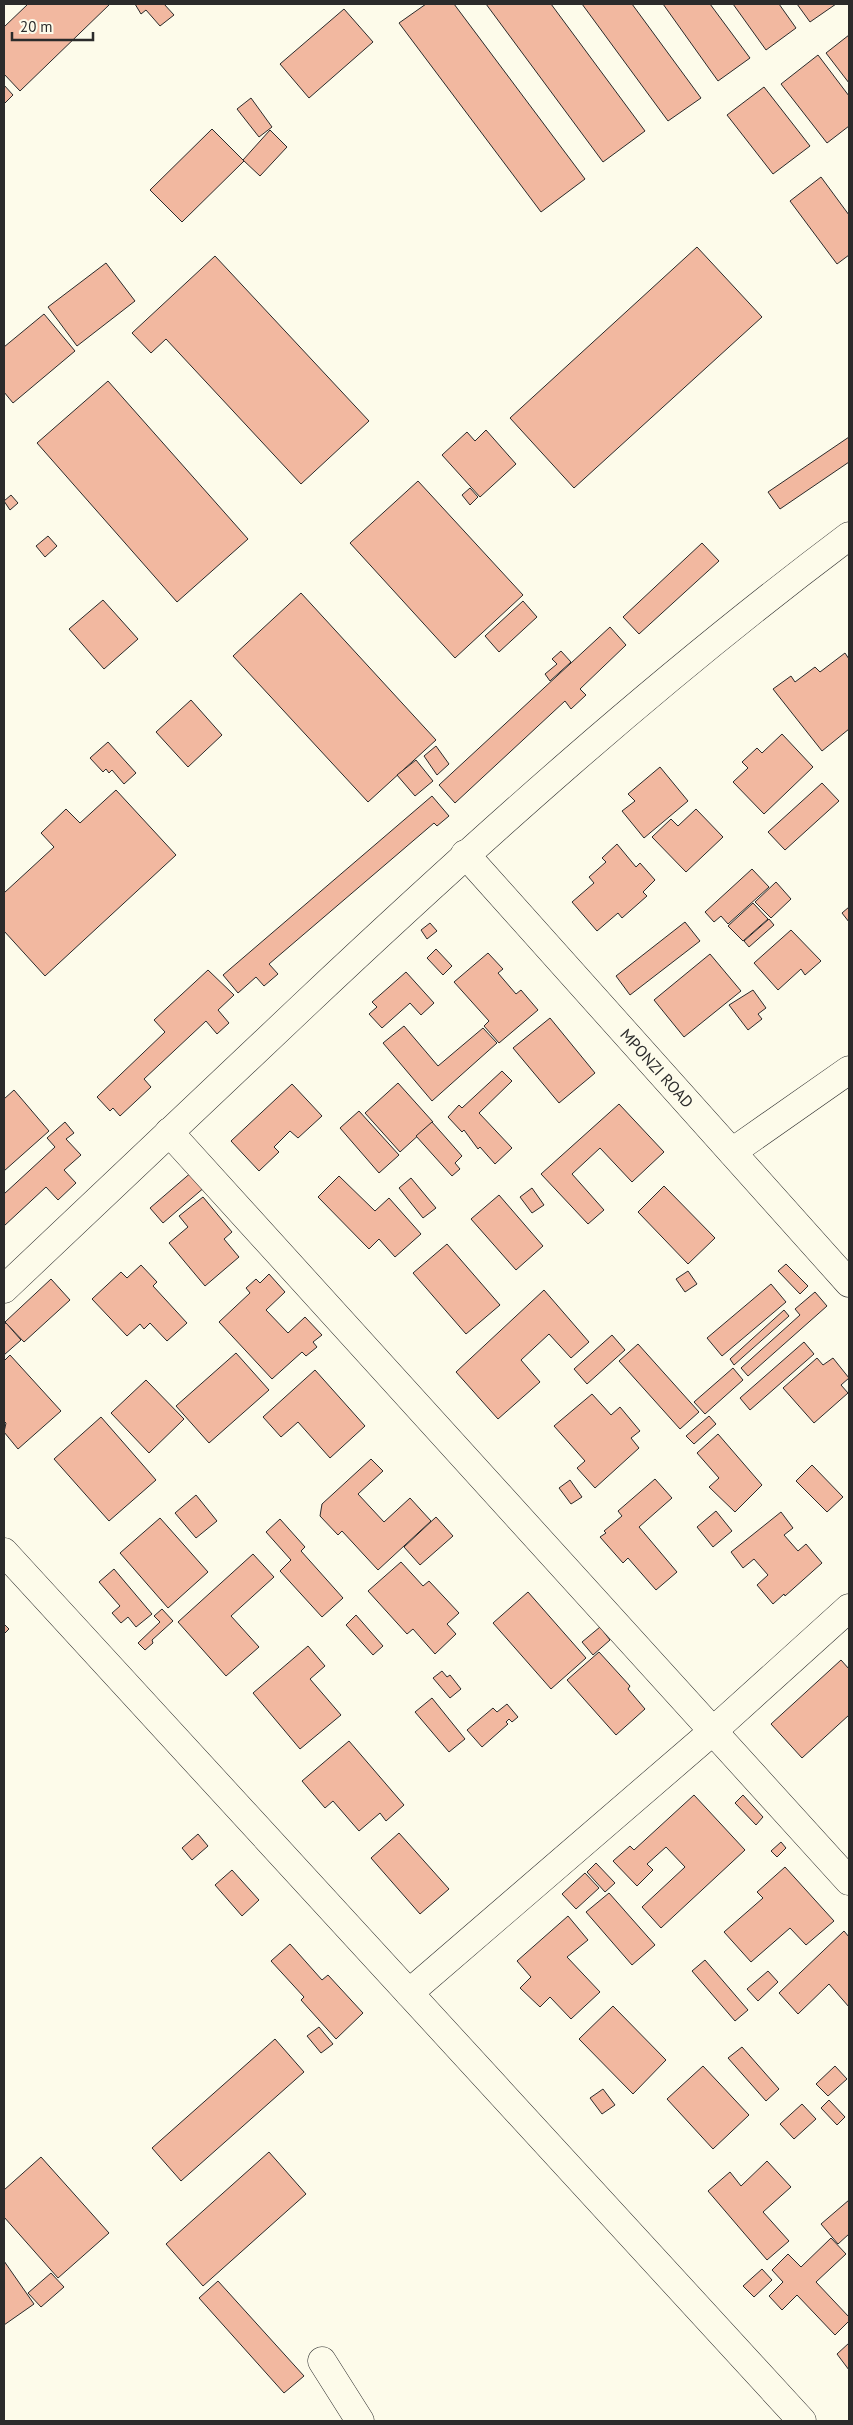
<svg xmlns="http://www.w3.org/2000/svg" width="853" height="2425" viewBox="0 0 853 2425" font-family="'PT Sans',sans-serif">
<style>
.building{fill:#f2b8a0;stroke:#2b2b2b}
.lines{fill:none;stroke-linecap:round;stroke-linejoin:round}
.minor-casing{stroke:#2b2b2b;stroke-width:29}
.minor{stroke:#fdfbea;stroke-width:28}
.labels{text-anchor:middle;stroke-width:4;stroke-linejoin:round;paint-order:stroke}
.street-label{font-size:16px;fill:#2b2b2b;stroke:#fdfbea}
</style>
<rect width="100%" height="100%" fill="#fdfbea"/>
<g class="building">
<path d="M 28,4 L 110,4 L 20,91 L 4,74 L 4,27 Z"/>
<path d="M 135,4 L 164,4 L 174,15 L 160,26 L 146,10 L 141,14 Z"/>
<path d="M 426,4 L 454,4 L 585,179 L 541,212 L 399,23 Z"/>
<path d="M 486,4 L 551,4 L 645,131 L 603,162 Z"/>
<path d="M 582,4 L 632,4 L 701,98 L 668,121 Z"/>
<path d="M 663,4 L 710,4 L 750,58 L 718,81 Z"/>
<path d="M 733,4 L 779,4 L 796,28 L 766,50 Z"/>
<path d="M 797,4 L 836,4 L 810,22 Z"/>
<path d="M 344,9 L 373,42 L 309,98 L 280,64 Z"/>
<path d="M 849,35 L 849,83 L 826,53 Z"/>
<path d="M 818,55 L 849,96 L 849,126 L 827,143 L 781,84 Z"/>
<path d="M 4,85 L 13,95 L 4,104 Z"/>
<path d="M 764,87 L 810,146 L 773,174 L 727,115 Z"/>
<path d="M 251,98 L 272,127 L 259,137 L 237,109 Z"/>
<path d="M 212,129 L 244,161 L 182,222 L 150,190 Z"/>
<path d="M 270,130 L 287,147 L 260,176 L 243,160 Z"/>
<path d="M 821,177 L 849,215 L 849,255 L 837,264 L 790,201 Z"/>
<path d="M 697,247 L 762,317 L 574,488 L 510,418 Z"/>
<path d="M 215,256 L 369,421 L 301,484 L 166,339 L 151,353 L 132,333 Z"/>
<path d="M 106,263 L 135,301 L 77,346 L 48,307 Z"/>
<path d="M 44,314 L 75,351 L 13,403 L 4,392 L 4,347 Z"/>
<path d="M 108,381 L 248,539 L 177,602 L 37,443 Z"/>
<path d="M 486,430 L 516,464 L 480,497 L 442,455 L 467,432 L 475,441 Z"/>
<path d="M 849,437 L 849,462 L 780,509 L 768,492 Z"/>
<path d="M 418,481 L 523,595 L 455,658 L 350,543 Z"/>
<path d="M 470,488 L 478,497 L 470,505 L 462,495 Z"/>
<path d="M 11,495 L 18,503 L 10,510 L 4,501 Z"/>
<path d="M 48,536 L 57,546 L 45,557 L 36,546 Z"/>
<path d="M 702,543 L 719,561 L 639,634 L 623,617 Z"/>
<path d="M 301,593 L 436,740 L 368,802 L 233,656 Z"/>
<path d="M 103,600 L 138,639 L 104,669 L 69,629 Z"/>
<path d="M 523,601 L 537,617 L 499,652 L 485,636 Z"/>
<path d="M 610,627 L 626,645 L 580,689 L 586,695 L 571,709 L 565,701 L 455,803 L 439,785 Z"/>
<path d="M 561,651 L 571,662 L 550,681 L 545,674 L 557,664 L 552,659 Z"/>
<path d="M 845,653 L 849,659 L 849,729 L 822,751 L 773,689 L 791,676 L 795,682 L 815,667 L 820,672 Z"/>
<path d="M 191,700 L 222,735 L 188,767 L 156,732 Z"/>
<path d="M 782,734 L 813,767 L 764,814 L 733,782 L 748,768 L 742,762 L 757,748 L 762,753 Z"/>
<path d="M 108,742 L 136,773 L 124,784 L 112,770 L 109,773 L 106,769 L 103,772 L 90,758 Z"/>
<path d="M 436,746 L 449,764 L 437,775 L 424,756 Z"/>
<path d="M 416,760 L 433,781 L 415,796 L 397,775 Z"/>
<path d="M 660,767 L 688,801 L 644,838 L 622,811 L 635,801 L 628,794 Z"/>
<path d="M 822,783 L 839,801 L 785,850 L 768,832 Z"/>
<path d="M 116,790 L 176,855 L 45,976 L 4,931 L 4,893 L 54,847 L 41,833 L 66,809 L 80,823 Z"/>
<path d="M 432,796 L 449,816 L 437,826 L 434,823 L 269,964 L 278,974 L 264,986 L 256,977 L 238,993 L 223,975 Z"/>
<path d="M 696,809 L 723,837 L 686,872 L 652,837 L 671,819 L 678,826 Z"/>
<path d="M 617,844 L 636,867 L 640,863 L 655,880 L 643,892 L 647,896 L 622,918 L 618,913 L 597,931 L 572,902 L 594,883 L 589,877 L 606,862 L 602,858 Z"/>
<path d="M 752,869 L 769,887 L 728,924 L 721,916 L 714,922 L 705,912 Z"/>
<path d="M 776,882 L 791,899 L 771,918 L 755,902 Z"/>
<path d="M 753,903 L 768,919 L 743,941 L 728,926 Z"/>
<path d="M 849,907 L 849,922 L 842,913 Z"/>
<path d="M 769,919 L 774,925 L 749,947 L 744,941 Z"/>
<path d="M 685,922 L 700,941 L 630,995 L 616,976 Z"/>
<path d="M 430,923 L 437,931 L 427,939 L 421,930 Z"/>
<path d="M 791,930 L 821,961 L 805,975 L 801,969 L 778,990 L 754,963 Z"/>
<path d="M 436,949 L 452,966 L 443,975 L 427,958 Z"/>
<path d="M 488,953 L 503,969 L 498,973 L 516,994 L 521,990 L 538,1010 L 499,1043 L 484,1026 L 489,1021 L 454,982 Z"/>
<path d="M 710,954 L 741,991 L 684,1037 L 654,1000 Z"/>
<path d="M 208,970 L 234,995 L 218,1010 L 229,1023 L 217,1034 L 206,1021 L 144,1079 L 151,1087 L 120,1116 L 113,1108 L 110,1111 L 97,1097 L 165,1032 L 154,1020 Z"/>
<path d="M 406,972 L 434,1003 L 421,1015 L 410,1003 L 382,1028 L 369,1014 L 377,1007 L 372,1002 Z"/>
<path d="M 753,990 L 766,1008 L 758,1014 L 762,1019 L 748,1030 L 729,1005 Z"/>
<path d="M 550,1018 L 595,1073 L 559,1103 L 513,1048 Z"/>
<path d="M 404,1026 L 438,1066 L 483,1028 L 497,1043 L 432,1101 L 383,1043 Z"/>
<path d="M 502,1071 L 512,1081 L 479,1113 L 512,1148 L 495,1164 L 480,1147 L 478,1149 L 464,1130 L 462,1132 L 448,1117 L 459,1105 L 462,1108 Z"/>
<path d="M 398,1083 L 433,1122 L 400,1152 L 365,1113 Z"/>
<path d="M 292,1084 L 322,1116 L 298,1138 L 290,1131 L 274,1147 L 279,1152 L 259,1171 L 231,1141 Z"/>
<path d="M 14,1090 L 49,1131 L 4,1171 L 4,1099 Z"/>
<path d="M 619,1104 L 664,1152 L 632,1182 L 600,1148 L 572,1174 L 604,1210 L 588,1224 L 541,1174 Z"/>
<path d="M 359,1111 L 399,1155 L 379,1173 L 340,1128 Z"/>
<path d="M 65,1122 L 74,1133 L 66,1139 L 81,1155 L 64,1170 L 76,1183 L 58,1200 L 46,1187 L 4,1226 L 4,1194 L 55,1147 L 47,1138 Z"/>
<path d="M 432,1122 L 462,1156 L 455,1163 L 460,1169 L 452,1176 L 416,1136 Z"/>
<path d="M 193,1171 L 206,1186 L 163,1223 L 150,1208 Z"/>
<path d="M 339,1176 L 375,1211 L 389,1198 L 421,1234 L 395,1257 L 379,1239 L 369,1249 L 318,1197 Z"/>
<path d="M 411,1178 L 436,1208 L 423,1218 L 399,1188 Z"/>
<path d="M 664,1186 L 715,1238 L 688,1264 L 638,1212 Z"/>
<path d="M 532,1188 L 544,1205 L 532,1213 L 520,1197 Z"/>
<path d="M 499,1195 L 543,1246 L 516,1270 L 471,1219 Z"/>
<path d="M 203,1197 L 232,1232 L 224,1239 L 239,1257 L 205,1286 L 169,1243 L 188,1227 L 179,1216 Z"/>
<path d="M 447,1244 L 500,1305 L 466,1334 L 413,1273 Z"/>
<path d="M 786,1264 L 808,1286 L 800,1294 L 778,1271 Z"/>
<path d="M 141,1265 L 157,1282 L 153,1286 L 187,1323 L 167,1341 L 150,1323 L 144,1329 L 140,1324 L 127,1336 L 92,1299 L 121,1272 L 127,1278 Z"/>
<path d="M 688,1271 L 697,1284 L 685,1292 L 676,1279 Z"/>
<path d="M 269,1274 L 285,1292 L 266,1310 L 288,1333 L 305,1317 L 322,1335 L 313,1342 L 317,1347 L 306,1356 L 302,1352 L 272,1379 L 219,1322 L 250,1293 L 246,1288 L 256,1279 L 260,1283 Z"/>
<path d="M 51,1279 L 70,1300 L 24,1342 L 5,1322 Z"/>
<path d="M 771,1284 L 786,1302 L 722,1356 L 707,1338 Z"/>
<path d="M 544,1290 L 589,1342 L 571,1358 L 549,1334 L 521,1360 L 540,1382 L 498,1419 L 456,1372 Z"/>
<path d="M 815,1292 L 827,1306 L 748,1376 L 741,1368 L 800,1315 L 795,1309 Z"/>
<path d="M 784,1310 L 789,1316 L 734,1365 L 730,1359 Z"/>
<path d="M 6,1323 L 21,1340 L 4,1355 L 4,1324 Z"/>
<path d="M 612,1335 L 625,1350 L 587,1384 L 574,1369 Z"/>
<path d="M 804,1342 L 814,1354 L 750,1410 L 740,1398 Z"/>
<path d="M 638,1344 L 699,1412 L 680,1429 L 619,1361 Z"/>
<path d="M 236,1353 L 269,1390 L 209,1443 L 176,1406 Z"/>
<path d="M 10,1355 L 61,1411 L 18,1449 L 4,1432 L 6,1423 L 4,1421 L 4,1361 Z"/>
<path d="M 817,1358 L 823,1365 L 833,1358 L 849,1378 L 841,1385 L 848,1393 L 814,1423 L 783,1388 Z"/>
<path d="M 733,1368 L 743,1380 L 705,1414 L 694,1402 Z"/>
<path d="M 315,1370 L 365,1426 L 330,1458 L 298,1422 L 281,1437 L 263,1417 Z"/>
<path d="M 146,1380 L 184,1419 L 149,1453 L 111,1413 Z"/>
<path d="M 592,1394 L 611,1415 L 620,1407 L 640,1431 L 631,1438 L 639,1448 L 595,1488 L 577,1468 L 585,1461 L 554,1426 Z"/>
<path d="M 709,1416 L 716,1424 L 694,1444 L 686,1436 Z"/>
<path d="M 101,1417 L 156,1480 L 109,1521 L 54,1459 Z"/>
<path d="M 718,1434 L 762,1485 L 735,1512 L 709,1487 L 719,1478 L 697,1453 Z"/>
<path d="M 371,1459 L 383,1471 L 358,1494 L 384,1522 L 410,1498 L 431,1521 L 378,1570 L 342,1531 L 338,1535 L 320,1516 L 322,1504 Z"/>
<path d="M 812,1465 L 843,1497 L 827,1512 L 796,1481 Z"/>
<path d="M 655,1479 L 672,1498 L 639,1527 L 677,1572 L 656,1590 L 628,1558 L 623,1563 L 600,1537 L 606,1533 L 604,1531 L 622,1516 L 618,1511 Z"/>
<path d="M 570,1480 L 582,1497 L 571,1504 L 559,1488 Z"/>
<path d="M 196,1495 L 217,1521 L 196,1538 L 175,1513 Z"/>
<path d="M 716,1511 L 732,1531 L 713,1547 L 697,1527 Z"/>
<path d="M 781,1512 L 793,1528 L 784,1535 L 798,1551 L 806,1544 L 822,1563 L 785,1596 L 784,1594 L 773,1604 L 757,1585 L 768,1575 L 754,1559 L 743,1568 L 731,1552 Z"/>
<path d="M 436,1517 L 453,1536 L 420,1565 L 404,1547 Z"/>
<path d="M 160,1518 L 208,1572 L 168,1608 L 120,1553 Z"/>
<path d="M 280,1519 L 305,1547 L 301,1551 L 343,1598 L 322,1617 L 280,1571 L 291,1560 L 266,1532 Z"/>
<path d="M 253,1554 L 274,1577 L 231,1616 L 259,1647 L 226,1676 L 178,1622 Z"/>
<path d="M 401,1562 L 423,1586 L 429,1581 L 459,1613 L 447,1624 L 456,1634 L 435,1654 L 413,1629 L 407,1634 L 368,1591 Z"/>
<path d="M 114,1569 L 152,1614 L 136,1627 L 128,1617 L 121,1623 L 112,1613 L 120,1606 L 99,1582 Z"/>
<path d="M 528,1592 L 586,1658 L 551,1689 L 493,1623 Z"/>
<path d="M 162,1609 L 173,1621 L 152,1640 L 153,1643 L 145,1650 L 138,1643 L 160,1622 L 154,1616 Z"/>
<path d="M 356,1615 L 383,1646 L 373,1655 L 346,1625 Z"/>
<path d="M 4,1624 L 9,1629 L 4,1634 Z"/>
<path d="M 600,1627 L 610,1640 L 593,1655 L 582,1642 Z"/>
<path d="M 308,1646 L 325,1666 L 310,1679 L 341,1715 L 300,1749 L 253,1693 Z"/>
<path d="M 599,1652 L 630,1686 L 628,1689 L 645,1709 L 616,1735 L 567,1680 Z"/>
<path d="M 841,1660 L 849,1669 L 849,1715 L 802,1758 L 771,1724 Z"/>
<path d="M 442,1671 L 447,1677 L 450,1675 L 461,1689 L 450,1698 L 433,1678 Z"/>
<path d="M 432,1698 L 465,1739 L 449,1752 L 415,1712 Z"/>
<path d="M 507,1704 L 518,1717 L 512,1722 L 509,1719 L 506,1722 L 508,1724 L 482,1747 L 467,1730 L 493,1708 L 497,1712 Z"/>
<path d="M 349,1741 L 404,1805 L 386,1821 L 380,1813 L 359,1831 L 333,1801 L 325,1808 L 302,1781 Z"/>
<path d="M 694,1795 L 745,1850 L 661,1928 L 642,1907 L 685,1867 L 666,1847 L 647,1864 L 653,1870 L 637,1886 L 613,1861 L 630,1846 L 634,1850 Z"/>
<path d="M 743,1795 L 763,1817 L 756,1825 L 735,1803 Z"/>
<path d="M 399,1833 L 449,1889 L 420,1914 L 371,1858 Z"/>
<path d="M 198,1834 L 208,1846 L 192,1860 L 182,1848 Z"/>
<path d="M 781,1842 L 786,1848 L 777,1857 L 771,1851 Z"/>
<path d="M 596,1863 L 615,1883 L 605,1892 L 587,1872 Z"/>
<path d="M 785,1867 L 834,1921 L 806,1945 L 790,1928 L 751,1962 L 724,1932 L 763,1898 L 757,1892 Z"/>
<path d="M 232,1870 L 259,1900 L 242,1916 L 215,1885 Z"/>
<path d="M 585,1873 L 599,1888 L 576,1909 L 562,1894 Z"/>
<path d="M 609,1893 L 655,1945 L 632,1965 L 586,1912 Z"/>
<path d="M 568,1916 L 588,1940 L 567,1957 L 600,1992 L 571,2019 L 550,1997 L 540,2007 L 520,1988 L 531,1977 L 517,1961 Z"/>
<path d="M 844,1931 L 849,1937 L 849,2007 L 829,1984 L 798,2014 L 779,1993 Z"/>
<path d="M 290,1944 L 322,1980 L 328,1975 L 363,2013 L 336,2039 L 301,2000 L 304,1997 L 271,1961 Z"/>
<path d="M 705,1960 L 748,2010 L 735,2021 L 692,1971 Z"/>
<path d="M 768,1971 L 778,1982 L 758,2001 L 747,1989 Z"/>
<path d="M 613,2006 L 666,2060 L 633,2094 L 579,2039 Z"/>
<path d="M 319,2027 L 333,2044 L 321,2053 L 307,2036 Z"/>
<path d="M 275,2039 L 304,2072 L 181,2181 L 152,2148 Z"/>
<path d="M 742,2047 L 779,2089 L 766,2101 L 728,2058 Z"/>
<path d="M 703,2066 L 749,2115 L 713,2149 L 667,2099 Z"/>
<path d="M 835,2066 L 847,2079 L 828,2096 L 816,2084 Z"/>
<path d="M 603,2089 L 615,2105 L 602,2114 L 590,2098 Z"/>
<path d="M 829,2100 L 845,2117 L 837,2125 L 821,2108 Z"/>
<path d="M 802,2104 L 816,2119 L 794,2139 L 780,2124 Z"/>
<path d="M 269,2152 L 306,2194 L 203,2286 L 166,2244 Z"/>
<path d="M 41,2157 L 109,2233 L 58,2278 L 4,2217 L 4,2190 Z"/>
<path d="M 767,2161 L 791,2187 L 763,2212 L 789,2241 L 767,2260 L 708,2191 L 730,2172 L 741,2186 Z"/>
<path d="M 849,2200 L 849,2234 L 838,2244 L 821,2224 Z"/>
<path d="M 831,2238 L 846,2254 L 816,2282 L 849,2317 L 849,2321 L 835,2335 L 797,2295 L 782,2310 L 769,2296 L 783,2282 L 772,2270 L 788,2254 L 801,2267 Z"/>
<path d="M 4,2261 L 34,2304 L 4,2325 Z"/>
<path d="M 762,2269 L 772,2280 L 754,2297 L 743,2286 Z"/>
<path d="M 51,2273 L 64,2287 L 41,2307 L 28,2293 Z"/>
<path d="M 218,2281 L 304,2376 L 284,2393 L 199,2298 Z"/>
<path d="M 849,2343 L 849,2370 L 837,2354 Z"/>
</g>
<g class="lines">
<defs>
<g id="minor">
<path d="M 465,854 L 849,1283"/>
<path d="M 169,1132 L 849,1881"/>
<path d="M 732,1152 L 849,1070"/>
<path d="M 4,1289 C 103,1195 202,1101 302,1007 C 477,842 656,681 849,536"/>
<path d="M 4,1552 L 802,2421"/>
<path d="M 409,1993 L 713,1731 L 849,1608"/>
<path d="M 322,2361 L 360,2421"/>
</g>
</defs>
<use href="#minor" class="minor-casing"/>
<use href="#minor" class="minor"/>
</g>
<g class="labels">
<g class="street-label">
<text transform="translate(657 1068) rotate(48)" y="6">MPONZI ROAD</text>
</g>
</g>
<rect width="853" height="2425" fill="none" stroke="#2b2b2b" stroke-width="10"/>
<path d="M12 32v8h81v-8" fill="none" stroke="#2b2b2b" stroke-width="2.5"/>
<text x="20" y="32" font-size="15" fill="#2b2b2b" stroke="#fdfbea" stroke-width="4" paint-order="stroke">20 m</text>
</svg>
